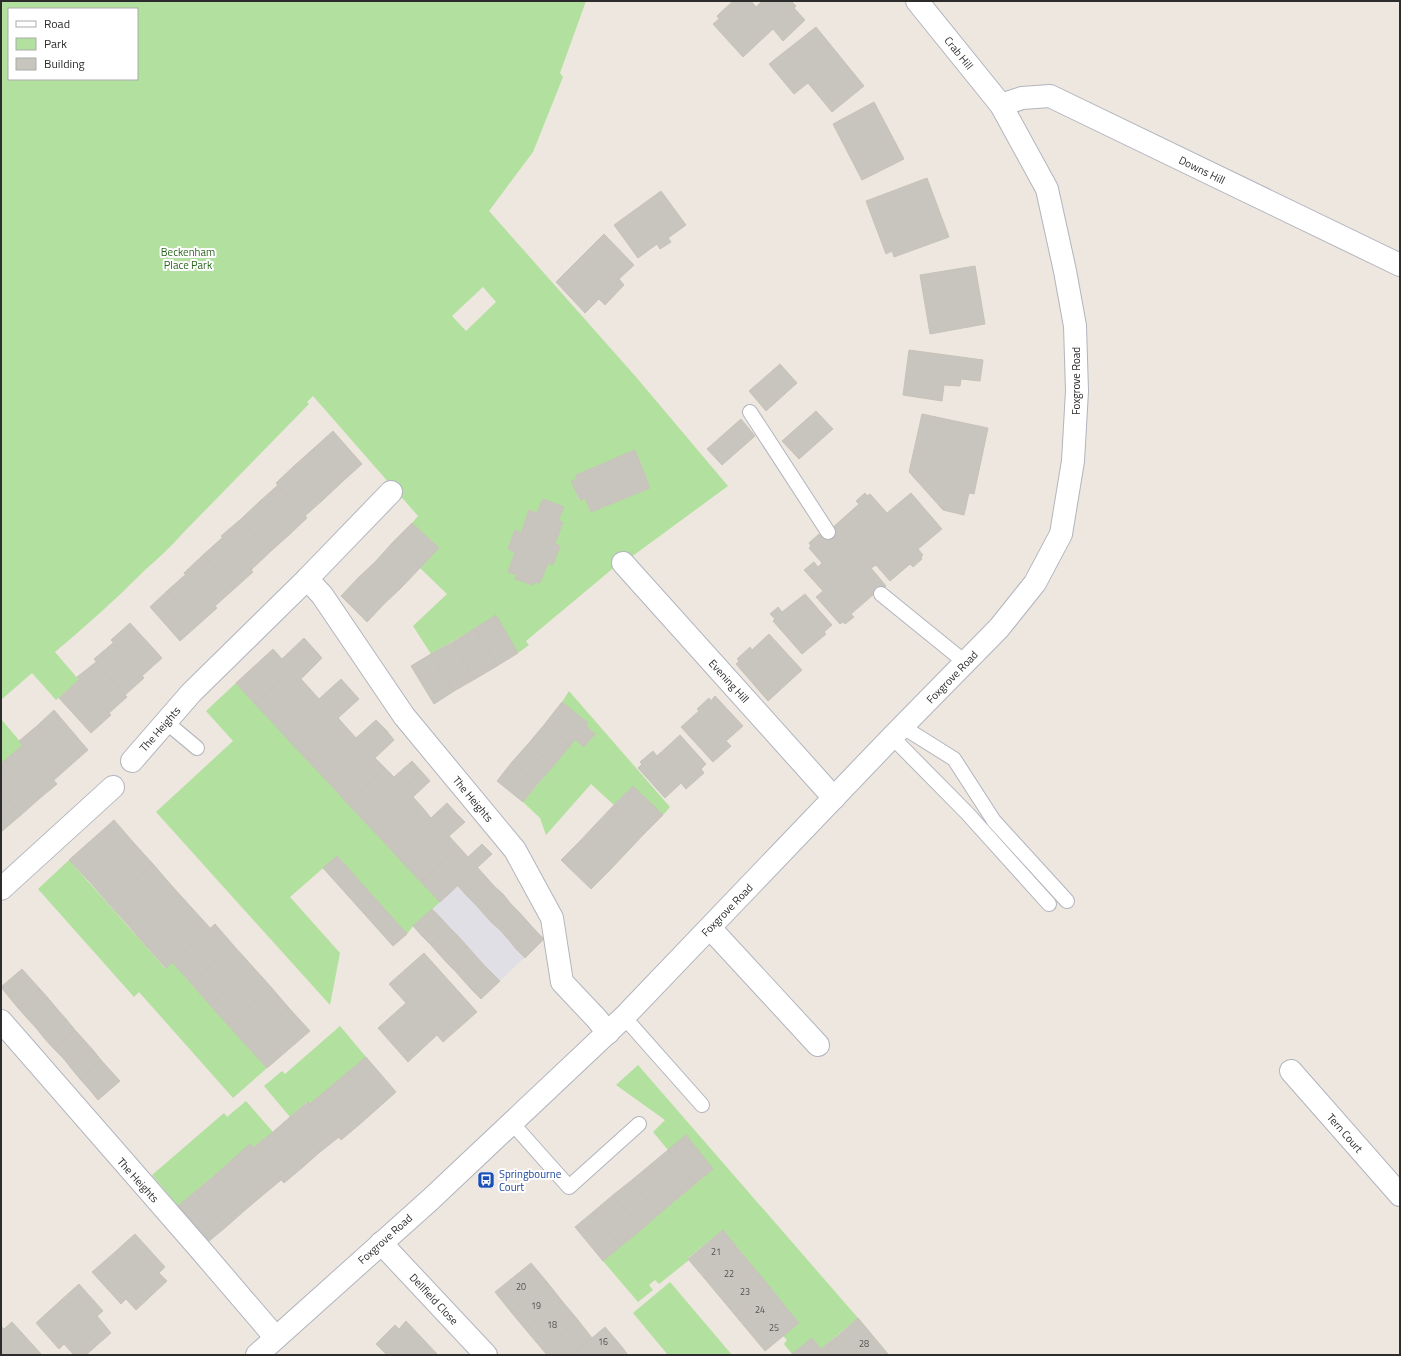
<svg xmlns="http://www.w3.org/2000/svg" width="1401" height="1356" viewBox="0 0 1401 1356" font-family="'Titillium Web',sans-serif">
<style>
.industrial{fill:#e1dfe6}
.green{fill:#b2e09e;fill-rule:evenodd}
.building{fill:#c8c4be;stroke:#c8c3b8}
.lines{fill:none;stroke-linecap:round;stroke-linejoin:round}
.lane-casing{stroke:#b2b4be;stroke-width:16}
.street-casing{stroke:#b2b4be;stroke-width:24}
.lane{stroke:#fff;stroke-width:14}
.street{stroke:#fff;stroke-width:22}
.labels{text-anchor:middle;stroke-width:4;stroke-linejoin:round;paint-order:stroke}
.number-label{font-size:9px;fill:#535250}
.street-label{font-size:11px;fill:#2c2c2c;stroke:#fff}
.park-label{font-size:11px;fill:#2b661e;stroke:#fff}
.transit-label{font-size:11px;fill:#164399;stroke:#fff;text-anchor:start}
</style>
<rect width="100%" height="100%" fill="#ede7df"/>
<path class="industrial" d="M 477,867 L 544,939 L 481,999 L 413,926 Z"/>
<g class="green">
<path d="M 1,1 L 586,1 L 560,73 L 563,77 L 533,152 L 489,211 L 636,377 L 728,486 L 623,563 L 611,570 L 526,641 L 529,645 L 518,653 L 496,616 L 431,654 L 413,626 L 447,594 L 420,568 L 439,548 L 412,523 L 418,516 L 313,396 L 307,402 L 309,404 L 182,534 C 171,547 158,558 145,570 C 116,599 86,626 55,652 L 79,680 L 56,700 L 32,673 L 1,700 ZM 9,9 L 137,9 L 137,79 L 9,79 ZM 483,287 L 496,302 L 466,331 L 452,316 ZM 635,450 L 650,488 L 591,512 L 585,498 L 579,500 L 572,481 L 577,479 L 576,475 ZM 543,499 L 564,507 L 558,521 L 563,522 L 555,544 L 560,547 L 553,564 L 548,563 L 540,583 L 535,582 L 533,585 L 515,579 L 517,575 L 508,572 L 515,552 L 508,549 L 515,531 L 521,533 L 529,510 L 537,513 Z"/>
<path d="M 236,683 L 440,902 L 413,926 L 407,934 L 337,856 L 290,897 L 340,953 L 330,1005 L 156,812 L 233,741 L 206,711 Z"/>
<path d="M 569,691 L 670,807 L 663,815 L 614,805 L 591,784 L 546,835 L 540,818 L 523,802 L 575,739 L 584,747 L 595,734 L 586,726 L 588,723 L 562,702 Z"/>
<path d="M 1,719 L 23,745 L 1,764 Z"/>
<path d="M 69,860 L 165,968 L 172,962 L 267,1068 L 233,1098 L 139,992 L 134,997 L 38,889 Z"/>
<path d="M 340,1026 L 366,1057 L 310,1104 L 307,1102 L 290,1117 L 264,1086 L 282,1071 L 285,1074 Z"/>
<path d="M 638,1065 L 858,1318 L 821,1349 L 812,1338 L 792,1354 L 784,1344 L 787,1340 L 783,1336 L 799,1323 L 723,1230 L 688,1258 L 689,1260 L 659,1284 L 655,1280 L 649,1285 L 653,1290 L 638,1302 L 603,1261 L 713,1169 L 686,1136 L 668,1150 L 653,1132 L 665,1120 L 616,1085 Z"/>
<path d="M 246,1101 L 273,1132 L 253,1148 L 250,1145 L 178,1206 L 152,1175 L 224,1113 L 227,1117 Z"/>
<path d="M 670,1282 L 732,1355 L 668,1355 L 633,1313 Z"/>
</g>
<g class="building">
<path d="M 733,1 L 751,1 L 756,7 L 762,1 L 791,1 L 796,6 L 794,8 L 805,20 L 783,41 L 773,29 L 743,57 L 713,24 L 719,19 L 717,16 Z"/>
<path d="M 816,27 L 864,86 L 832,112 L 808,83 L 794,94 L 769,64 Z"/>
<path d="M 874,102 L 904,159 L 862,180 L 833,124 Z"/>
<path d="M 927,178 L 949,237 L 894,257 L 892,251 L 886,254 L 866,201 Z"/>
<path d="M 661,191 L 686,225 L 668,238 L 671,242 L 660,249 L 657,244 L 638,258 L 614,225 Z"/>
<path d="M 604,234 L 634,265 L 619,279 L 624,285 L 605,305 L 599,299 L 585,313 L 556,282 Z"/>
<path d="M 975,266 L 985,324 L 930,334 L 920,275 Z"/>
<path d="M 909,350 L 983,360 L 980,381 L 961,379 L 960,386 L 944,385 L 942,401 L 903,395 Z"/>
<path d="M 780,364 L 797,383 L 766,411 L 749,391 Z"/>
<path d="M 816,411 L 833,429 L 799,459 L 782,441 Z"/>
<path d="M 922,414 L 988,428 L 974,494 L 969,493 L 964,515 L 943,510 L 909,472 Z"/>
<path d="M 741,419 L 755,436 L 722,465 L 707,449 Z"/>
<path d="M 333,431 L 362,464 L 342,482 L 313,449 Z"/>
<path d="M 313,449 L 342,482 L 324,499 L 294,466 Z"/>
<path d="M 635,450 L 650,488 L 591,512 L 585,498 L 580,500 L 571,481 L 577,479 L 576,475 Z"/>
<path d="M 294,466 L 324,499 L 305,516 L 276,483 Z"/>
<path d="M 278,485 L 307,518 L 289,535 L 259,502 Z"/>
<path d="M 865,493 L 867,496 L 870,494 L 887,513 L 911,493 L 942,529 L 918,549 L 923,555 L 921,557 L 922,559 L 913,567 L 910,564 L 890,581 L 876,565 L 871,568 L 886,586 L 884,588 L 886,590 L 877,598 L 874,594 L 851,614 L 854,617 L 845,624 L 843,622 L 840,624 L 816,597 L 823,591 L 804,570 L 814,562 L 818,567 L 822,563 L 809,548 L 811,546 L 809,543 L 819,534 L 822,537 L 859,504 L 856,501 Z"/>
<path d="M 543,499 L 564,507 L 558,521 L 563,522 L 555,544 L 560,546 L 553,565 L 548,563 L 540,583 L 535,582 L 533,585 L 515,579 L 517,575 L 508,572 L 515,552 L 508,549 L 515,530 L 521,533 L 529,510 L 537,513 Z"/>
<path d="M 259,502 L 289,535 L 270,552 L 241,519 Z"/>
<path d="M 241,519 L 270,552 L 251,570 L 221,536 Z"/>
<path d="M 412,523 L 439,548 L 420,568 L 393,542 Z"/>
<path d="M 222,538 L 253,572 L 234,589 L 203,555 Z"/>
<path d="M 393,542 L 420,568 L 401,588 L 375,562 Z"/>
<path d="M 203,555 L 234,589 L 215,606 L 184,573 Z"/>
<path d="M 375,562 L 401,588 L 384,604 L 358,578 Z"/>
<path d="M 186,574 L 217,608 L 198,625 L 167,591 Z"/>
<path d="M 358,578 L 384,604 L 367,622 L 341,596 Z"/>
<path d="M 167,591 L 198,625 L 180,641 L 150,607 Z"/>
<path d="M 805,594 L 832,625 L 824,632 L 826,634 L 802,654 L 773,621 L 775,619 L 770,614 L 778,607 L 782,612 Z"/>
<path d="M 496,615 L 518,653 L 497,666 L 474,629 Z"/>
<path d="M 130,623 L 162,658 L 142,676 L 111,640 Z"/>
<path d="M 474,629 L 497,666 L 475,679 L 453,642 Z"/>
<path d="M 769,634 L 802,670 L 768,701 L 736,664 L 739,661 L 737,659 L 750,647 L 752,650 Z"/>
<path d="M 304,638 L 314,649 L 255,704 L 236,683 L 273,649 L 282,659 Z"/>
<path d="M 453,642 L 475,679 L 454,691 L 431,654 Z"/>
<path d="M 113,643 L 144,678 L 125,695 L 94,659 Z"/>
<path d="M 314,649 L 322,658 L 301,679 L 310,689 L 273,723 L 255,704 Z"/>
<path d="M 431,654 L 454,691 L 434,704 L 411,666 Z"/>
<path d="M 96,662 L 127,697 L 109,713 L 77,677 Z"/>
<path d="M 341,679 L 350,689 L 291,743 L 273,723 L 310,689 L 319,699 Z"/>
<path d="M 79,680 L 111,715 L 91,733 L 59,698 Z"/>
<path d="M 350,689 L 359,699 L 338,718 L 347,728 L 310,763 L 291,743 Z"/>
<path d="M 715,696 L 743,726 L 726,741 L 731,746 L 713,762 L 681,727 L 699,711 L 697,709 L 709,698 L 711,701 Z"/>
<path d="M 562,702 L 588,723 L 586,726 L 595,734 L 584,747 L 575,739 L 570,746 L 544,725 Z"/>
<path d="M 54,710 L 88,750 L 72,764 L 38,725 Z"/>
<path d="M 376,720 L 386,730 L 329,783 L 310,763 L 347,728 L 356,738 Z"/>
<path d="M 38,725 L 72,764 L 54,780 L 19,741 Z"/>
<path d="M 544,725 L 570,746 L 554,765 L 528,744 Z"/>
<path d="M 386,730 L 394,740 L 375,758 L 385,768 L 347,803 L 329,783 Z"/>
<path d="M 680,735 L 706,764 L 701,769 L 704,773 L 686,789 L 681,783 L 665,798 L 638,768 L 642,764 L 640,762 L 653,751 L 657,756 Z"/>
<path d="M 528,744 L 554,765 L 538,783 L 512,762 Z"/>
<path d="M 23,745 L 57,784 L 39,799 L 5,760 Z"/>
<path d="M 5,760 L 39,799 L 21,815 L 1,792 L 1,764 Z"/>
<path d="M 412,761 L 421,771 L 366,823 L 347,803 L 385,768 L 394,777 Z"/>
<path d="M 512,762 L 538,783 L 523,802 L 497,781 Z"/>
<path d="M 421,771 L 430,781 L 413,797 L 422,807 L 384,842 L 366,823 Z"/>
<path d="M 633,786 L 663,815 L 644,834 L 614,805 Z"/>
<path d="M 1,792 L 21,815 L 1,832 Z"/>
<path d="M 447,803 L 456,813 L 403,863 L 384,842 L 422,807 L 431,818 Z"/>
<path d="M 614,805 L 644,834 L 626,853 L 596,824 Z"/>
<path d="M 456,813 L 465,822 L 449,836 L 459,847 L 421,882 L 403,863 Z"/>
<path d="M 114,820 L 133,842 L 89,881 L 69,860 Z"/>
<path d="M 596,824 L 626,853 L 609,871 L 579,842 Z"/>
<path d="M 133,842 L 153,864 L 108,903 L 89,881 Z"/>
<path d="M 579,842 L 609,871 L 591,889 L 561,860 Z"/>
<path d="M 482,844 L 492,854 L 440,902 L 421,882 L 459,847 L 468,857 Z"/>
<path d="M 337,856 L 407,934 L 393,946 L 323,868 Z"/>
<path d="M 153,864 L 171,885 L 127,924 L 108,903 Z"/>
<path d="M 477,867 L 486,877 L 466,895 L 458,886 Z"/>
<path d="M 486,877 L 494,886 L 475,904 L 466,895 Z"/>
<path d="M 171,885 L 191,907 L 146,946 L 127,924 Z"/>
<path d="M 494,886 L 503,894 L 483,913 L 475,904 Z"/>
<path d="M 503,894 L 511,904 L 491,922 L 483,913 Z"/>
<path d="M 511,904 L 519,912 L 500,930 L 491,922 Z"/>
<path d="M 191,907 L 211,929 L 166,968 L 146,946 Z"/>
<path d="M 432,909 L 441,918 L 422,936 L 413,926 Z"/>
<path d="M 519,912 L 527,921 L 508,939 L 500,930 Z"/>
<path d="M 441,918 L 450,928 L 431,945 L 422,936 Z"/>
<path d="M 527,921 L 536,931 L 516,949 L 508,939 Z"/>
<path d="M 215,924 L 234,946 L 191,983 L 172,962 Z"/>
<path d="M 450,928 L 458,936 L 439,954 L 431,945 Z"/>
<path d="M 536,931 L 544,939 L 525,958 L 516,949 Z"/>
<path d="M 458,936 L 467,946 L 447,963 L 439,954 Z"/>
<path d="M 234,946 L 253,967 L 210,1005 L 191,983 Z"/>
<path d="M 467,946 L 475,955 L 456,972 L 447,963 Z"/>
<path d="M 424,953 L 477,1012 L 443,1042 L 437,1035 L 408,1062 L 378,1028 L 406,1003 L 389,984 Z"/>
<path d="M 475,955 L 483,964 L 464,981 L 456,972 Z"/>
<path d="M 483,964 L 491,972 L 472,990 L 464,981 Z"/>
<path d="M 253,967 L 271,987 L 228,1025 L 210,1005 Z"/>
<path d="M 22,969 L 30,978 L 9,997 L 1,987 Z"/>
<path d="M 491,972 L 500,981 L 481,999 L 472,990 Z"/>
<path d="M 30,978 L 40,989 L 18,1008 L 9,997 Z"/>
<path d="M 271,987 L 289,1008 L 246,1045 L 228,1025 Z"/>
<path d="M 40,989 L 48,998 L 26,1017 L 18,1008 Z"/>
<path d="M 48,998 L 58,1010 L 37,1029 L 26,1017 Z"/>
<path d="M 289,1008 L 310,1031 L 267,1068 L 246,1045 Z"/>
<path d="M 58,1010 L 66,1019 L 44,1038 L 37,1029 Z"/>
<path d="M 66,1019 L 75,1030 L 54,1049 L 44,1038 Z"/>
<path d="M 75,1030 L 84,1040 L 63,1058 L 54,1049 Z"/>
<path d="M 84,1040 L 93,1050 L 71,1068 L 63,1058 Z"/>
<path d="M 93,1050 L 101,1060 L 80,1079 L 71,1068 Z"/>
<path d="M 366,1057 L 396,1092 L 378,1108 L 348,1072 Z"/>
<path d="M 101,1060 L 110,1070 L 89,1089 L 80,1079 Z"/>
<path d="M 110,1070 L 120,1081 L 98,1100 L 89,1089 Z"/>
<path d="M 348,1072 L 378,1108 L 360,1124 L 329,1088 Z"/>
<path d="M 329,1088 L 360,1124 L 341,1140 L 310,1104 Z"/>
<path d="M 308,1102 L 339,1137 L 320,1152 L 290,1117 Z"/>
<path d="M 290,1117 L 320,1152 L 303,1167 L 273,1132 Z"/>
<path d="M 273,1132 L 303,1167 L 284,1183 L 253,1148 Z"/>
<path d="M 686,1135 L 713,1169 L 695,1184 L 668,1150 Z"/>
<path d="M 250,1144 L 281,1180 L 263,1195 L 233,1159 Z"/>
<path d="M 668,1150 L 695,1184 L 678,1198 L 650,1165 Z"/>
<path d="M 233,1159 L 263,1195 L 244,1211 L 214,1176 Z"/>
<path d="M 650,1165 L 678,1198 L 659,1214 L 632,1180 Z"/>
<path d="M 214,1176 L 244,1211 L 226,1227 L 196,1191 Z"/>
<path d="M 632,1180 L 659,1214 L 642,1229 L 613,1195 Z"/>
<path d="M 196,1191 L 226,1227 L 208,1242 L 178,1206 Z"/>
<path d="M 613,1195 L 642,1229 L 621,1246 L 593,1212 Z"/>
<path d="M 593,1212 L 621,1246 L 603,1261 L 575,1227 Z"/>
<path d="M 723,1230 L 739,1250 L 705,1279 L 688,1259 Z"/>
<path d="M 135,1234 L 165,1267 L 159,1273 L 167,1281 L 153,1294 L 115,1252 Z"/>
<path d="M 739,1250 L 754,1268 L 720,1297 L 705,1279 Z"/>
<path d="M 115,1252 L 153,1294 L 136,1310 L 126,1299 L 121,1304 L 92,1272 Z"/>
<path d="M 531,1263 L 547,1282 L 511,1312 L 495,1292 Z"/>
<path d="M 754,1268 L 770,1287 L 735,1315 L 720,1297 Z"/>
<path d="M 547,1282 L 562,1301 L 526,1330 L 511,1312 Z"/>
<path d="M 79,1284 L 103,1311 L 97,1316 L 111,1333 L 97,1345 L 59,1302 Z"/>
<path d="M 770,1287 L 784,1305 L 750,1333 L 735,1315 Z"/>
<path d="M 562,1301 L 578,1320 L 542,1349 L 526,1330 Z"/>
<path d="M 59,1302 L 97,1345 L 86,1355 L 74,1355 L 64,1344 L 59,1349 L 36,1323 Z"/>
<path d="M 784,1305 L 799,1323 L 765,1351 L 750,1333 Z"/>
<path d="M 858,1318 L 888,1354 L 887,1355 L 857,1355 L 840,1334 Z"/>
<path d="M 578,1320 L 592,1338 L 572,1355 L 547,1355 L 542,1349 Z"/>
<path d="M 406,1321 L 438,1355 L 387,1355 L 376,1344 L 395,1325 L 399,1329 Z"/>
<path d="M 12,1322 L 42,1355 L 4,1355 L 1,1352 L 1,1326 L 4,1329 Z"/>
<path d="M 605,1327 L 622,1347 L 611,1355 L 572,1355 Z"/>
<path d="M 840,1334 L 857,1355 L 826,1355 L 821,1349 Z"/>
<path d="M 812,1338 L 826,1355 L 793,1355 L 792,1354 Z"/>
<path d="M 622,1347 L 628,1355 L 611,1355 Z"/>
</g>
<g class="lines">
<defs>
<g id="lane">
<path d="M 750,412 L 828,532"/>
<path d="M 881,594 L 966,663"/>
<path d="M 166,722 L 197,748"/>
<path d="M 903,727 L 954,759 L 994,821 L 1067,901"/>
<path d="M 892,737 L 967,813 L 1049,904"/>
<path d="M 624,1017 L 702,1105"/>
<path d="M 512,1123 L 569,1187 L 639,1124"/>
</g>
<g id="street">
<path d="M 1001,105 L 1022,98 L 1050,96 L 1400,265"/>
<path d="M 623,563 L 834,798"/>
<path d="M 307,579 L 322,595 L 404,716 L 515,850 L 552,918 L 562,982 L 596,1018 L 608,1033"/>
<path d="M 132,761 L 191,693 L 307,579 L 391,492"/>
<path d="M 1,889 L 113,787"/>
<path d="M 710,928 L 818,1045"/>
<path d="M 1,1021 L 199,1248 L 276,1338"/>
<path d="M 1291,1071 L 1400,1195"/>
<path d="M 381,1243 L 486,1355"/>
<path d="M 257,1355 L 431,1199 L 624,1017 L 892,737 L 999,628 L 1035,583 L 1061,534 L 1073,461 L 1077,391 L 1075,326 L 1065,271 L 1047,189 L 1001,105 L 917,1"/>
</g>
</defs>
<use href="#lane" class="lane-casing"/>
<use href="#street" class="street-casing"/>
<use href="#lane" class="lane"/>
<use href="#street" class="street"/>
</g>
<defs>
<symbol id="bus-square" viewBox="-11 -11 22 22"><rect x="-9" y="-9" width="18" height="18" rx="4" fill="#1a4fb4" stroke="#fff"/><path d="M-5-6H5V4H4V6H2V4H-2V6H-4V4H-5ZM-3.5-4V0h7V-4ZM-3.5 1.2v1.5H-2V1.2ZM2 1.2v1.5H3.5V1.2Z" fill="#fff"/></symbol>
</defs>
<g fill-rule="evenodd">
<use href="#bus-square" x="476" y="1170" width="20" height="20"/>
</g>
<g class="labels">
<g class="number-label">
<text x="716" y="1255">21</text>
<text x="729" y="1277">22</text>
<text x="521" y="1290">20</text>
<text x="745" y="1295">23</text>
<text x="536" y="1309">19</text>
<text x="760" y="1313">24</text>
<text x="552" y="1328">18</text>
<text x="774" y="1331">25</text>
<text x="603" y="1345">16</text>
<text x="864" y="1347">28</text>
</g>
<g class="street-label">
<text transform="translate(959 53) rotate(51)" y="4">Crab Hill</text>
<text transform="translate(1202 170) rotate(26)" y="4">Downs Hill</text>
<text transform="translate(1076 381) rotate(-90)" y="4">Foxgrove Road</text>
<text transform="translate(952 677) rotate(-46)" y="4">Foxgrove Road</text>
<text transform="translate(729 681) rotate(48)" y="4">Evening Hill</text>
<text transform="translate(160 729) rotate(-49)" y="4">The Heights</text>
<text transform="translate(473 799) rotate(50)" y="4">The Heights</text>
<text transform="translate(727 910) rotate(-46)" y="4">Foxgrove Road</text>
<text transform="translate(1345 1133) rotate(49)" y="4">Tern Court</text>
<text transform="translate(138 1180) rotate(48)" y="4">The Heights</text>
<text transform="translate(385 1239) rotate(-42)" y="4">Foxgrove Road</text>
<text transform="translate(434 1299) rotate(47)" y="4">Dellfield Close</text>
</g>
<g class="park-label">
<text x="188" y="256">Beckenham<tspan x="188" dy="13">Place Park</tspan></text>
</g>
<g class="transit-label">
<text x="499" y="1178">Springbourne<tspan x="499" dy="13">Court</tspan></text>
</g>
</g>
<rect width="1401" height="1356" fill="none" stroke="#2c2c2c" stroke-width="4"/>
<rect x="8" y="8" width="130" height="72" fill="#ffffff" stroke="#ababab"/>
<rect x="16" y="21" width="20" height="6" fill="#ffffff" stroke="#ababab"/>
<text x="44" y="28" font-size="12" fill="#2c2c2c">Road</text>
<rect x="16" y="38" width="20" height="12" fill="#b2e09e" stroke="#ababab"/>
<text x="44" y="48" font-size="12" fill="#2c2c2c">Park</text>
<rect x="16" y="58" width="20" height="12" fill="#c8c4be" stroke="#ababab"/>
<text x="44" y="68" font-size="12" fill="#2c2c2c">Building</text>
</svg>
